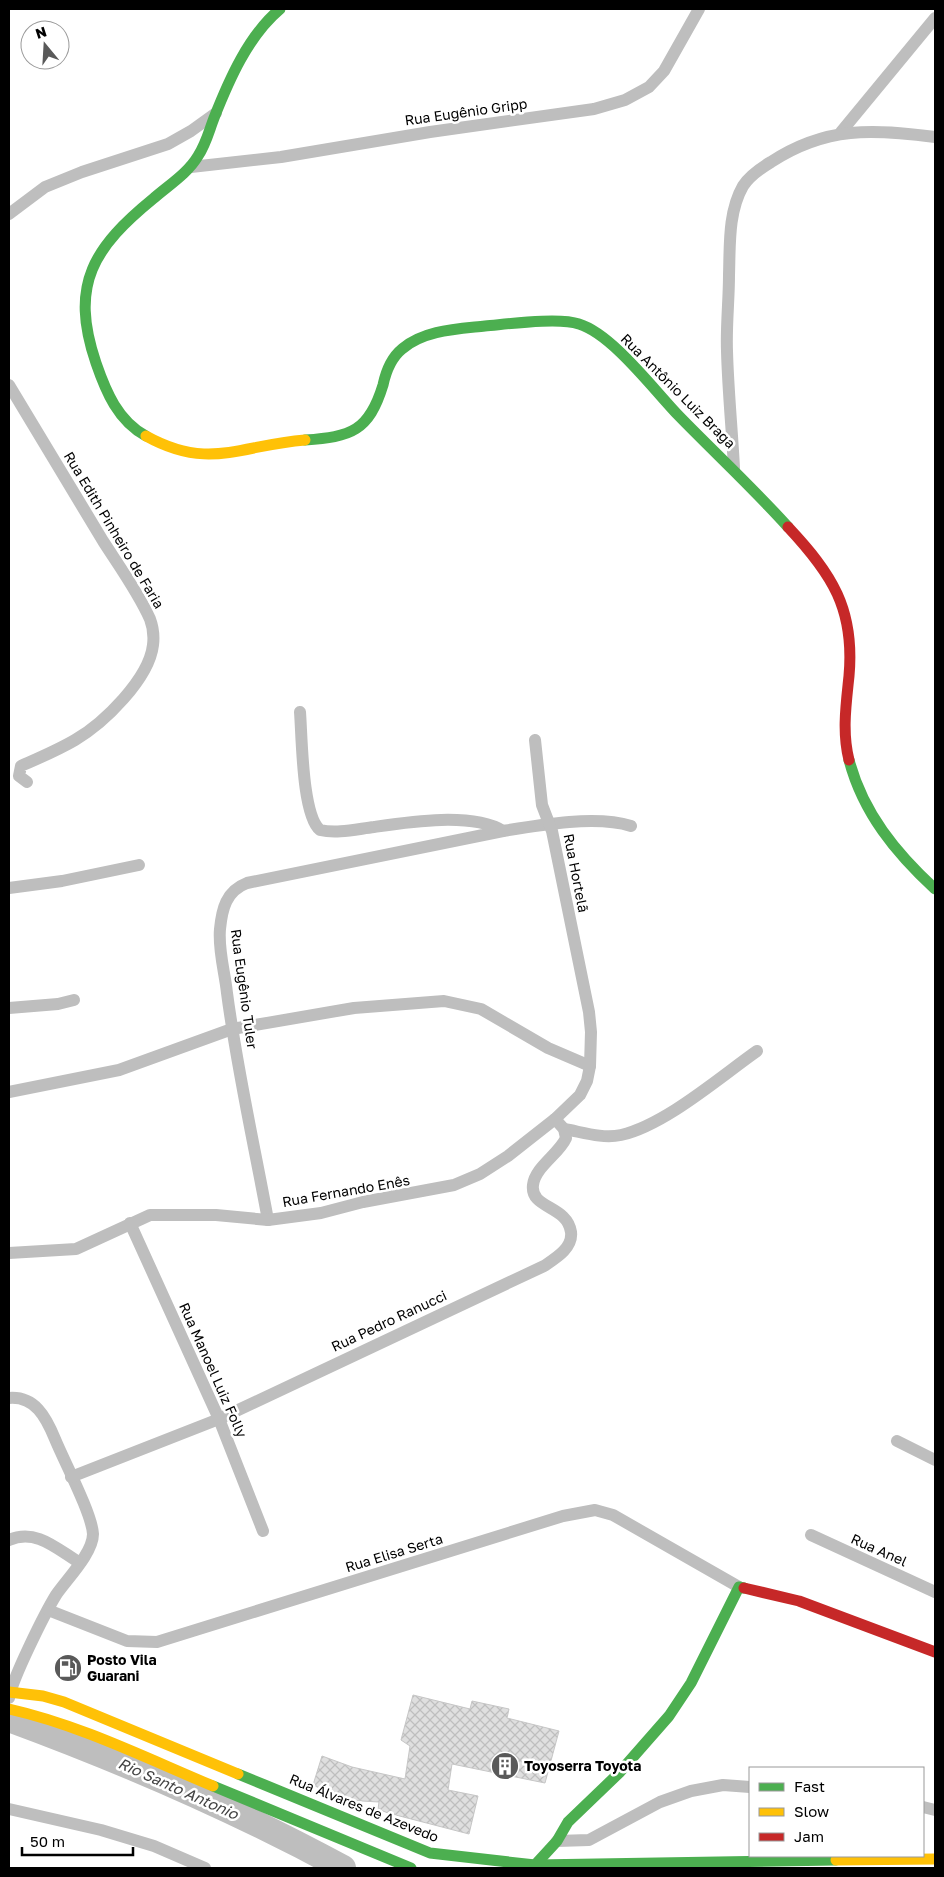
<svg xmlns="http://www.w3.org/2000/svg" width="944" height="1877" viewBox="0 0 944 1877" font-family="'Golos Text',sans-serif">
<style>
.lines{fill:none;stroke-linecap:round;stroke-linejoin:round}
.river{stroke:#bebebe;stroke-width:26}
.building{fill:url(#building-cross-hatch);stroke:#c6c6c6}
.street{stroke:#bebebe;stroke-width:12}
.fast{stroke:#4caf50;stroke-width:11}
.slow{stroke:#ffc107;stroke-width:11}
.jam{stroke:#c62828;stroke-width:11}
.labels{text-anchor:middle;stroke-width:5;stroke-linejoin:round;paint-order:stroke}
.street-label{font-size:14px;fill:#000;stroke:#fff}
.poi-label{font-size:14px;font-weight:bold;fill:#000;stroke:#fff;text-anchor:start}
.water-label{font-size:15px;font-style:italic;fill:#434343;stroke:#fff}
</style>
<defs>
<pattern id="building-cross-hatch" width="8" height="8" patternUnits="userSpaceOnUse" patternTransform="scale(1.25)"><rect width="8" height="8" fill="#dfdfdf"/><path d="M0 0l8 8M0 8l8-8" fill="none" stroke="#bebebe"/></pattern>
</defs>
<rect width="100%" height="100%" fill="#fff"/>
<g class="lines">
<path class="river" d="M 9,1719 C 123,1761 236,1810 343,1868"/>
</g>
<path class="building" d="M 413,1695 L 470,1709 L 472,1701 L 509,1709 L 507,1718 L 559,1731 L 545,1783 L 452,1764 L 448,1790 L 478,1796 L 469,1834 L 388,1813 L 378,1809 L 379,1802 L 345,1800 L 313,1785 L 322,1756 L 352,1767 L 405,1779 L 410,1746 L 401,1740 Z"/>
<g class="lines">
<g class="street">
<path d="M 841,132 L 935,18"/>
<path d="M 191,167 L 281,157 L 430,132 L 594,109 L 625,100 L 649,87 L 664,71 L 699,9"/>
<path d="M 9,214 L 45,187 L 82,172 L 168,144 L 191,131 L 216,113"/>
<path d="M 9,385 C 40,437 72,489 103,541 C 119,566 138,592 150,619 C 153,627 154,637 153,645 C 149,679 104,723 75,740 C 58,750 39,758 21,766 L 19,776 L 27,782"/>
<path d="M 734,468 C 732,429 728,390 727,351 C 726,326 729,300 729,275 C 730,246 728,212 743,186 C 750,175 761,168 771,162 C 826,126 873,129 935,137"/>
<path d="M 503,831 C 539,825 596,815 631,826"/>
<path d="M 9,888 L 62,881 L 139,865"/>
<path d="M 9,1008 L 58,1004 L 74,1000"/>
<path d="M 9,1092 L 119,1070 L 232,1029 L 354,1008 L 444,1001 L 481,1009 L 548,1048 L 590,1066"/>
<path d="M 564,1129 C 582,1132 602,1139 621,1135 C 665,1125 720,1077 757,1051"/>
<path d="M 268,1220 C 254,1144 237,1069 227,993 C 225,973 218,950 220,929 C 222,909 226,891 247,883 L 503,831 C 472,812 408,822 374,827 C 357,829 337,834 320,830 C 302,815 302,737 300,712"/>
<path d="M 130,1223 L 219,1419 L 263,1531"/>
<path d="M 9,1253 L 76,1249 L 150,1215 L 216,1215 L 268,1220 L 321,1213 L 363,1202 L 454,1185 L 480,1174 L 508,1156 L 555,1119 L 580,1095 L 587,1081 L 590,1066 L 591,1032 L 589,1012 L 552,831 L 542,805 L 535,740"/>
<path d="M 9,1398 C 35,1396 46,1417 55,1439 C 64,1461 92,1514 93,1534 C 93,1553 67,1579 56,1595 C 45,1613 12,1679 9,1698"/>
<path d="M 897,1441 L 935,1460"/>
<path d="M 71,1477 L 219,1419 L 544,1266 C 556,1258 573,1248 571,1232 C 567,1205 530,1209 533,1185 C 535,1167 559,1154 566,1138 L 564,1129 L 555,1119"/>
<path d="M 811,1535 L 935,1592"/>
<path d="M 9,1540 C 36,1528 57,1549 80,1563"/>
<path d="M 48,1610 L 127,1641 L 157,1642 L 563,1516 L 595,1510 L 613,1515 L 739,1587"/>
<path d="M 923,1807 L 935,1810"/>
<path d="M 9,1809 L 101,1830 L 154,1846 L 205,1868"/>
<path d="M 557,1841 L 589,1840 L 660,1802 L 691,1791 L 723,1785 L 750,1787"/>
</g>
<g class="fast">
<path d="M 146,436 C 118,421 106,392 96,363 C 69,284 94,247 154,198 C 169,185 188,173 198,156 C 206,144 209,131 214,118 C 229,80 248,36 280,9"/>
<path d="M 305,440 C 351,437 369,431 383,385 C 386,371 391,358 402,349 C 424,330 458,329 485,326 C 508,324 559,317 579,324 C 612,334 654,390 679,416 C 715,453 753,488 788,527"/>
<path d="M 849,760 C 863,813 896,853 935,889"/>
<path d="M 238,1774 L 430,1853 L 535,1865 L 836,1860"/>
<path d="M 213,1786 L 411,1868"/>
<path d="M 535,1865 L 557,1841 L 568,1822 L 619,1773 L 669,1716 L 691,1683 L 739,1587 L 744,1588"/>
</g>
<g class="slow">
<path d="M 146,436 C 209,471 240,445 305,440"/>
<path d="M 9,1692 L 43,1696 L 64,1702 L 238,1774"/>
<path d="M 9,1709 C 80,1725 146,1758 213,1786"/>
<path d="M 836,1860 L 935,1859"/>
</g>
<g class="jam">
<path d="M 788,527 C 832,574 855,609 849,676 C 846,705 842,732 849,760"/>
<path d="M 744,1588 L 799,1601 L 935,1652"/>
</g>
</g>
<defs>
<symbol id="fuel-disc" viewBox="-11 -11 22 22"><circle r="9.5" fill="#595959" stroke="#fff"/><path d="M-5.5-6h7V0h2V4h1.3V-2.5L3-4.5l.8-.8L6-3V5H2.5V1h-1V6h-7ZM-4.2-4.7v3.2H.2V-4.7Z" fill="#fff"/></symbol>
<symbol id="building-disc" viewBox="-11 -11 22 22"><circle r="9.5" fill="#595959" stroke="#fff"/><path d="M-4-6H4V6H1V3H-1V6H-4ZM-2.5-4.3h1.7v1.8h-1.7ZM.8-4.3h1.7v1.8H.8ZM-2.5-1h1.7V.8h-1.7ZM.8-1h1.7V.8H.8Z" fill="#fff"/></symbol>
</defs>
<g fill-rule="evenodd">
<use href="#fuel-disc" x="52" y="1652" width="32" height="32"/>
<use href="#building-disc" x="489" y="1750" width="32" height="32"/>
</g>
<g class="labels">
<g class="street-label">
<text transform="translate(466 112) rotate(-8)" y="5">Rua Eugênio Gripp</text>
<text transform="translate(678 391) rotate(45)" y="5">Rua Antônio Luiz Braga</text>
<text transform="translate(114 530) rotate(59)" y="5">Rua Edith Pinheiro de Faria</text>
<text transform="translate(576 873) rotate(79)" y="5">Rua Hortelã</text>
<text transform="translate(244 989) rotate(82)" y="5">Rua Eugênio Tuler</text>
<text transform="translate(346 1191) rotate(-10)" y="5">Rua Fernando Enês</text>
<text transform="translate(389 1321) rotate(-25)" y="5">Rua Pedro Ranucci</text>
<text transform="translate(213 1370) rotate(66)" y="5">Rua Manoel Luiz Folly</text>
<text transform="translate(879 1550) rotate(24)" y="5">Rua Anel</text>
<text transform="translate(394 1553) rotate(-17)" y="5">Rua Elisa Serta</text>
<text transform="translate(364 1808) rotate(22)" y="5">Rua Álvares de Azevedo</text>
</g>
<g class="poi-label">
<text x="87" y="1665">Posto Vila<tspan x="87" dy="16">Guarani</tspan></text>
<text x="524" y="1771">Toyoserra Toyota</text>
</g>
<g class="water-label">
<text transform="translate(178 1789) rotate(24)" y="5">Rio Santo Antonio</text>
</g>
</g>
<rect width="944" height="1877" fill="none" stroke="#000000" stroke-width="20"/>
<rect x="749" y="1767" width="175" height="90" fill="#ffffff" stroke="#999999"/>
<rect x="759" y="1783" width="25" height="8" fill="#4caf50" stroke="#999999"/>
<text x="794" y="1792" font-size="15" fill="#000000">Fast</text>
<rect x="759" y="1808" width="25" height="8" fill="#ffc107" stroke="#999999"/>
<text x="794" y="1817" font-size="15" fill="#000000">Slow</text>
<rect x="759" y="1833" width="25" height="8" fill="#c62828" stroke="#999999"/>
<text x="794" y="1842" font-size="15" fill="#000000">Jam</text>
<g transform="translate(45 45) rotate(342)"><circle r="24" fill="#ffffff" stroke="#999999"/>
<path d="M0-4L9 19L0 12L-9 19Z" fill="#595959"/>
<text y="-8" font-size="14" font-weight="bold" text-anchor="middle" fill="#000000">N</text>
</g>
<path d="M22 1847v8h111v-8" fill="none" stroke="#000000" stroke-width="2.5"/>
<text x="30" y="1847" font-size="15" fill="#000000" stroke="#ffffff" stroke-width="4" paint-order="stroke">50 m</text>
</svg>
